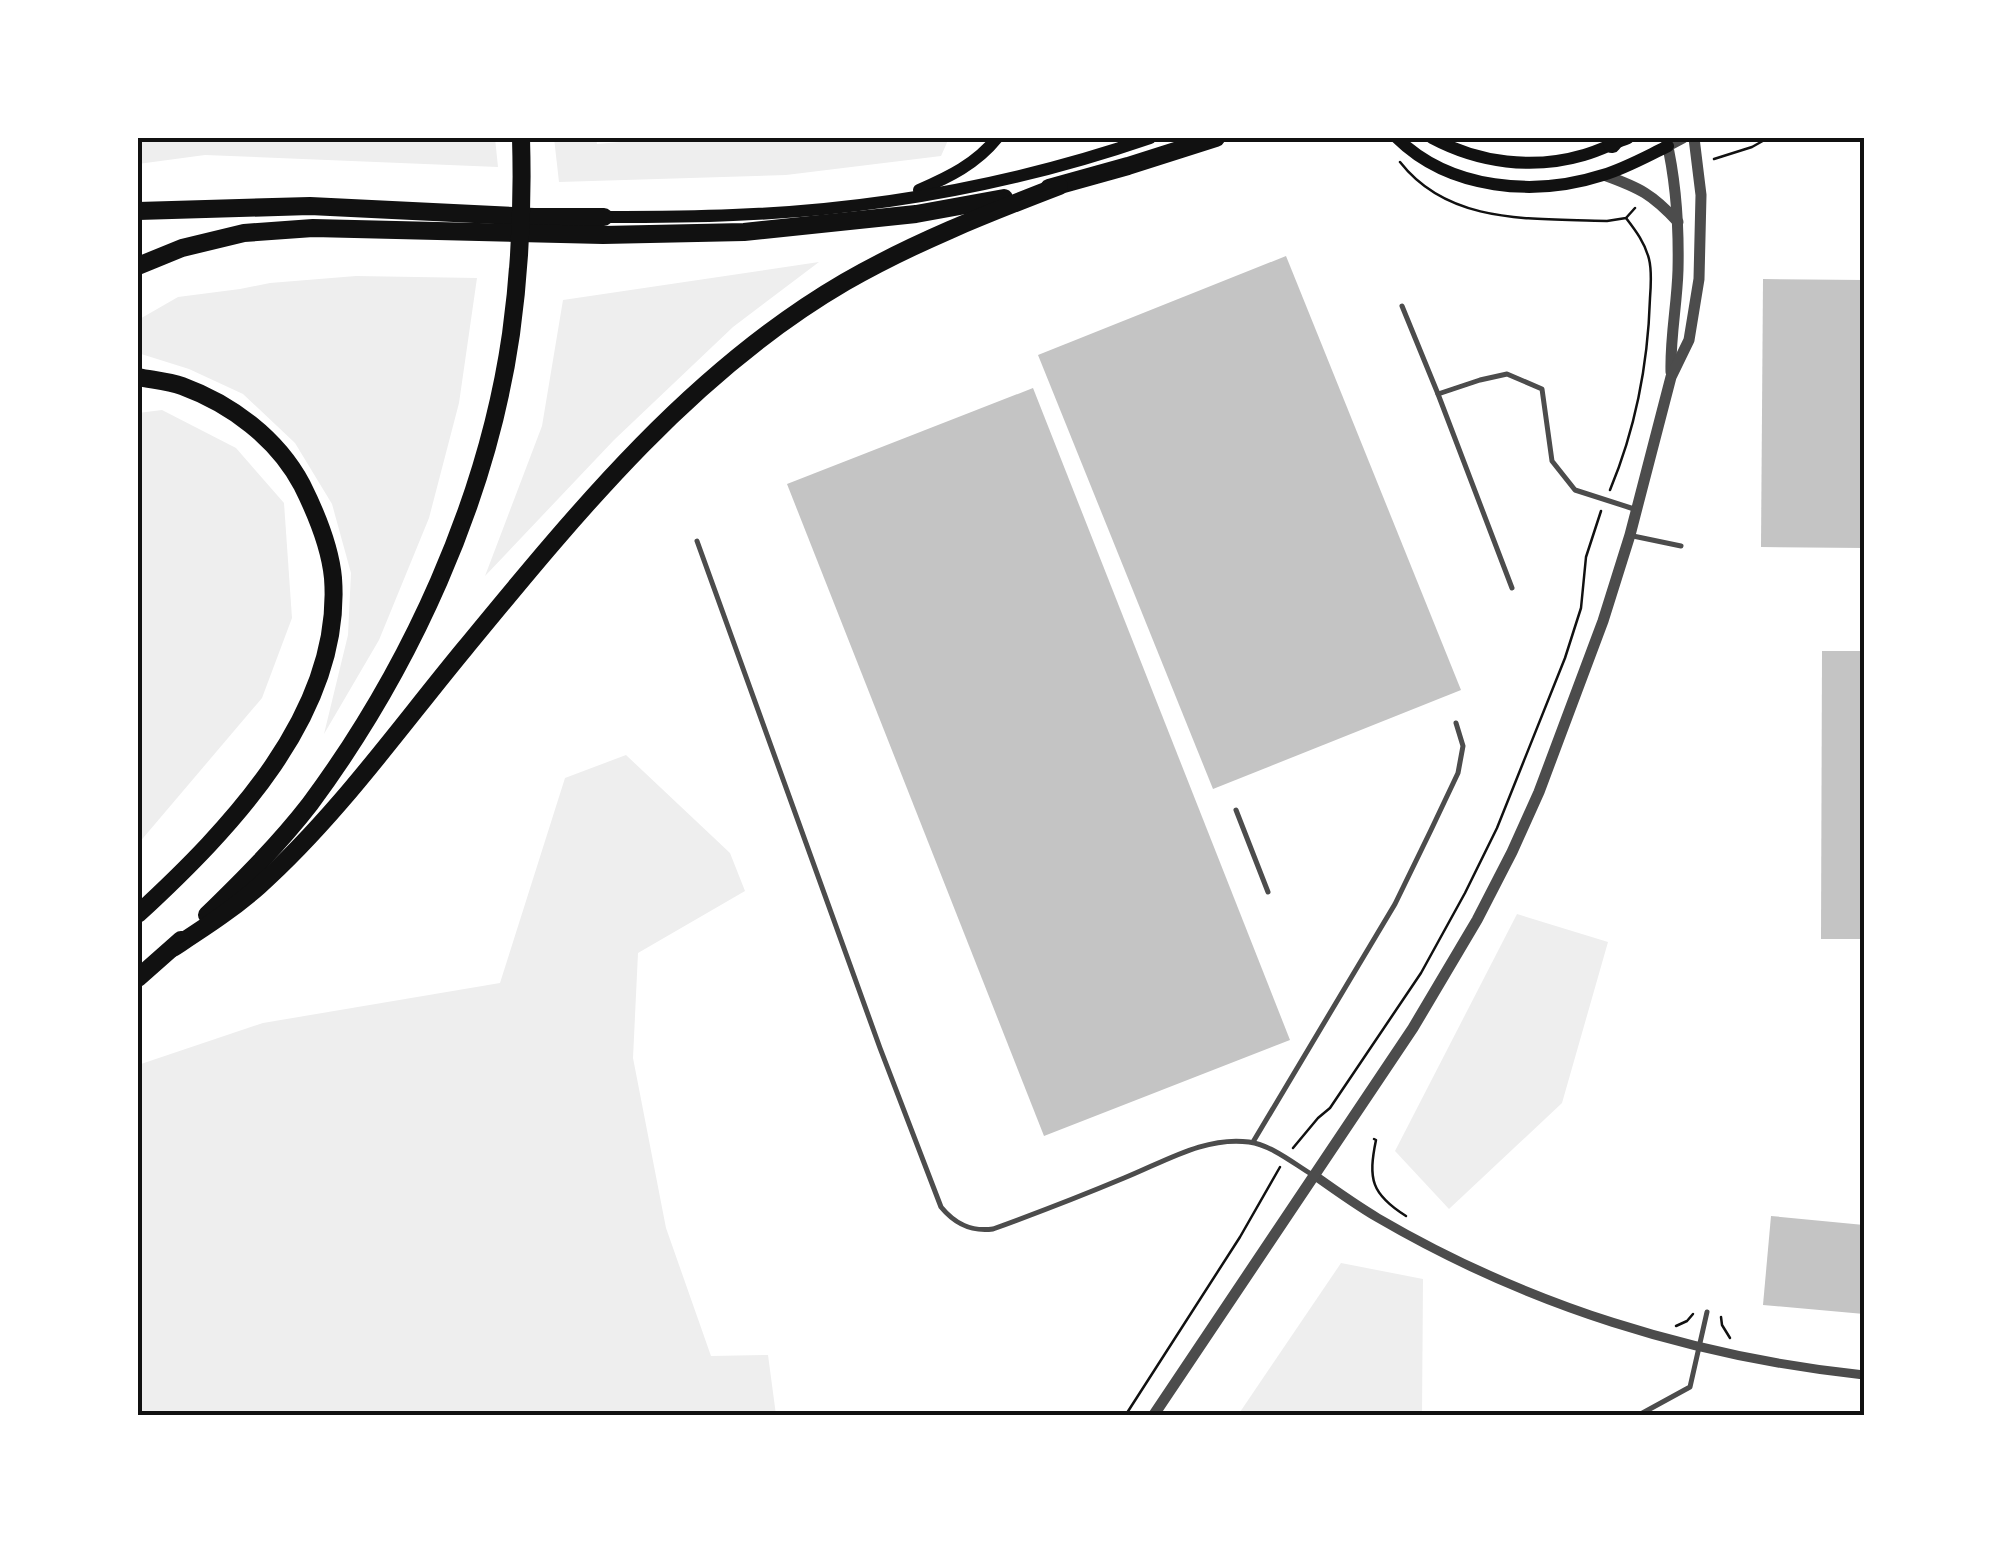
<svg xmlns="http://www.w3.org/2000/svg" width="2002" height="1553" viewBox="0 0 2002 1553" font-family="Overpass,sans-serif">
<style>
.green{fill:#eee}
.building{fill:#c4c4c4}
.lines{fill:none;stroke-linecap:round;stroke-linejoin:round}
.path{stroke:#111;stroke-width:2.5}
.service{stroke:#4c4c4c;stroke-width:5}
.minor{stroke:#4c4c4c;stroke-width:9}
.tertiary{stroke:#4c4c4c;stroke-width:11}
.secondary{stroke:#111;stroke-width:12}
.motorway{stroke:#111;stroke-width:18}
.neatline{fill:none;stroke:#111;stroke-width:4}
</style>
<rect width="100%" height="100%" fill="#fff"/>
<g class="green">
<path d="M 138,138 L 495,138 L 498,167 L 205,155 L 138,164 Z"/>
<path d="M 554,138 L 596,138 L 597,144 L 665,138 L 949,138 L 941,156 L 786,175 L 559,182 Z"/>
<path d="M 819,262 L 733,327 L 614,440 L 485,576 L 542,426 L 563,300 Z"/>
<path d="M 356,276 L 477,278 L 459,403 L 429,518 L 379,640 L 324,734 L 348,635 L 351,573 L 332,504 L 295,443 L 243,394 L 189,369 L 138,353 L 138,320 L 178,297 L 240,289 L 270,283 Z"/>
<path d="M 162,410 L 236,448 L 284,503 L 292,618 L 262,698 L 138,844 L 138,413 Z"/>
<path d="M 626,755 L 730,853 L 745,891 L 638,953 L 633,1058 L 666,1228 L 711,1356 L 768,1355 L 776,1415 L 138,1415 L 138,1065 L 263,1023 L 500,983 L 565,778 Z"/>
<path d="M 1517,914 L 1608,942 L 1562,1103 L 1449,1209 L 1395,1151 Z"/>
<path d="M 1341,1263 L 1423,1279 L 1422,1415 L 1238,1415 Z"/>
</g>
<g class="building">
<path d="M 1286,256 L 1461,690 L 1213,789 L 1038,355 Z"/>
<path d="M 1763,279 L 1864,280 L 1864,548 L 1761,547 Z"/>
<path d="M 1033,388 L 1290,1040 L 1044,1136 L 787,484 Z"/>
<path d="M 1822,651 L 1864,651 L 1864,939 L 1821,939 Z"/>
<path d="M 1771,1216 L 1864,1225 L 1864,1314 L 1763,1305 Z"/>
</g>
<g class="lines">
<g class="path">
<path d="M 1714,159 L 1752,147 L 1768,138"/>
<path d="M 1400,162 C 1450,226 1534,218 1607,221 L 1626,218 L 1635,208"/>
<path d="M 1610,490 C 1635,430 1648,363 1650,298 C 1651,285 1652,271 1649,259 C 1645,243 1636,231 1626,218"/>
<path d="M 1374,1139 L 1376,1140 C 1368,1179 1371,1194 1406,1216"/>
<path d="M 1293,1148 L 1318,1118 L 1330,1108 L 1421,973 L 1465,893 L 1497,828 L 1565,658 L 1581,608 L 1586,557 L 1601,511"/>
<path d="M 1721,1317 L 1722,1325 L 1730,1338"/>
<path d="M 1676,1326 L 1687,1321 L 1693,1314"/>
<path d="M 1125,1416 L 1240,1237 L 1280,1167"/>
</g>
<g class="service">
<path d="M 1402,306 L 1438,394"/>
<path d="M 1633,536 L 1681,546"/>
<path d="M 697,541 L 880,1048 L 941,1207 C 955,1224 971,1232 993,1229 C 1037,1213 1081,1196 1124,1178 C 1164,1162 1205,1136 1249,1142 C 1271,1145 1293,1163 1311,1174"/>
<path d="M 1512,588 L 1438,394 L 1480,380 L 1507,374 L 1542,389 L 1552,461 L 1575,490 L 1634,509"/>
<path d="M 1236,810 L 1268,892"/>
<path d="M 1253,1142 L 1395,904 L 1431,830 L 1458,773 L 1463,746 L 1456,723"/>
<path d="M 1637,1416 L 1690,1387 L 1707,1312"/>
</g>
<path class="minor" d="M 1314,1175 C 1335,1190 1356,1205 1378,1218 C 1527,1305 1693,1357 1864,1375"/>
<g class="tertiary">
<path d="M 1666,138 C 1676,181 1679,226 1678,270 C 1677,305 1670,337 1671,372"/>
<path d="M 1668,146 L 1683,138"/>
<path d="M 1604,175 C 1640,188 1652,194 1678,222"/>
<path d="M 1153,1416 L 1413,1028 L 1477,920 L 1512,852 L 1539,792 L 1603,621 L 1630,535 L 1671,377 L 1689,340 L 1699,279 L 1701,195 L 1694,138"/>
</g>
<g class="secondary">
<path d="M 1397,138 C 1450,190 1535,197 1603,175 C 1626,168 1647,156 1668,146"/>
<path d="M 1432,138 C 1479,163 1533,170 1584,155 C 1599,151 1614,143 1628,138"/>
<path d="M 919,190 C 949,177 976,164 997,138"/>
<path d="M 604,217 C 647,217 690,217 733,215 C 874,210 1016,184 1150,138"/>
</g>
<g class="motorway">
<path d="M 1612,144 L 1616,138"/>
<path d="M 1049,188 L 1128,166 L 1216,138"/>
<path d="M 138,211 L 310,206 L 534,217 L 604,217"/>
<path d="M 138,266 L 182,248 L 244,233 L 313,228 L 603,235 L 744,232 L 916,214 L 1004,198"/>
<path d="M 138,377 C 152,380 168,381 182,386 C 231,404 277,438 302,485 C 316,513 330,546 333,578 C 343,713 229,830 138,914"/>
<path d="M 207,915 C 243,880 279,844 310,804 C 410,669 487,501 511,334 C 520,269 523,204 521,138"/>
<path d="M 173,948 C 202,929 232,910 259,886 C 337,816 399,728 466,647 C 577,512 692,371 845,282 C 913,243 986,214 1059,186"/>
<path d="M 138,978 L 181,940"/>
</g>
</g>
<rect width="2002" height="1553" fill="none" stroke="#ffffff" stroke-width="280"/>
<rect x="140" y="140" width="1722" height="1273" class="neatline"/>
</svg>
